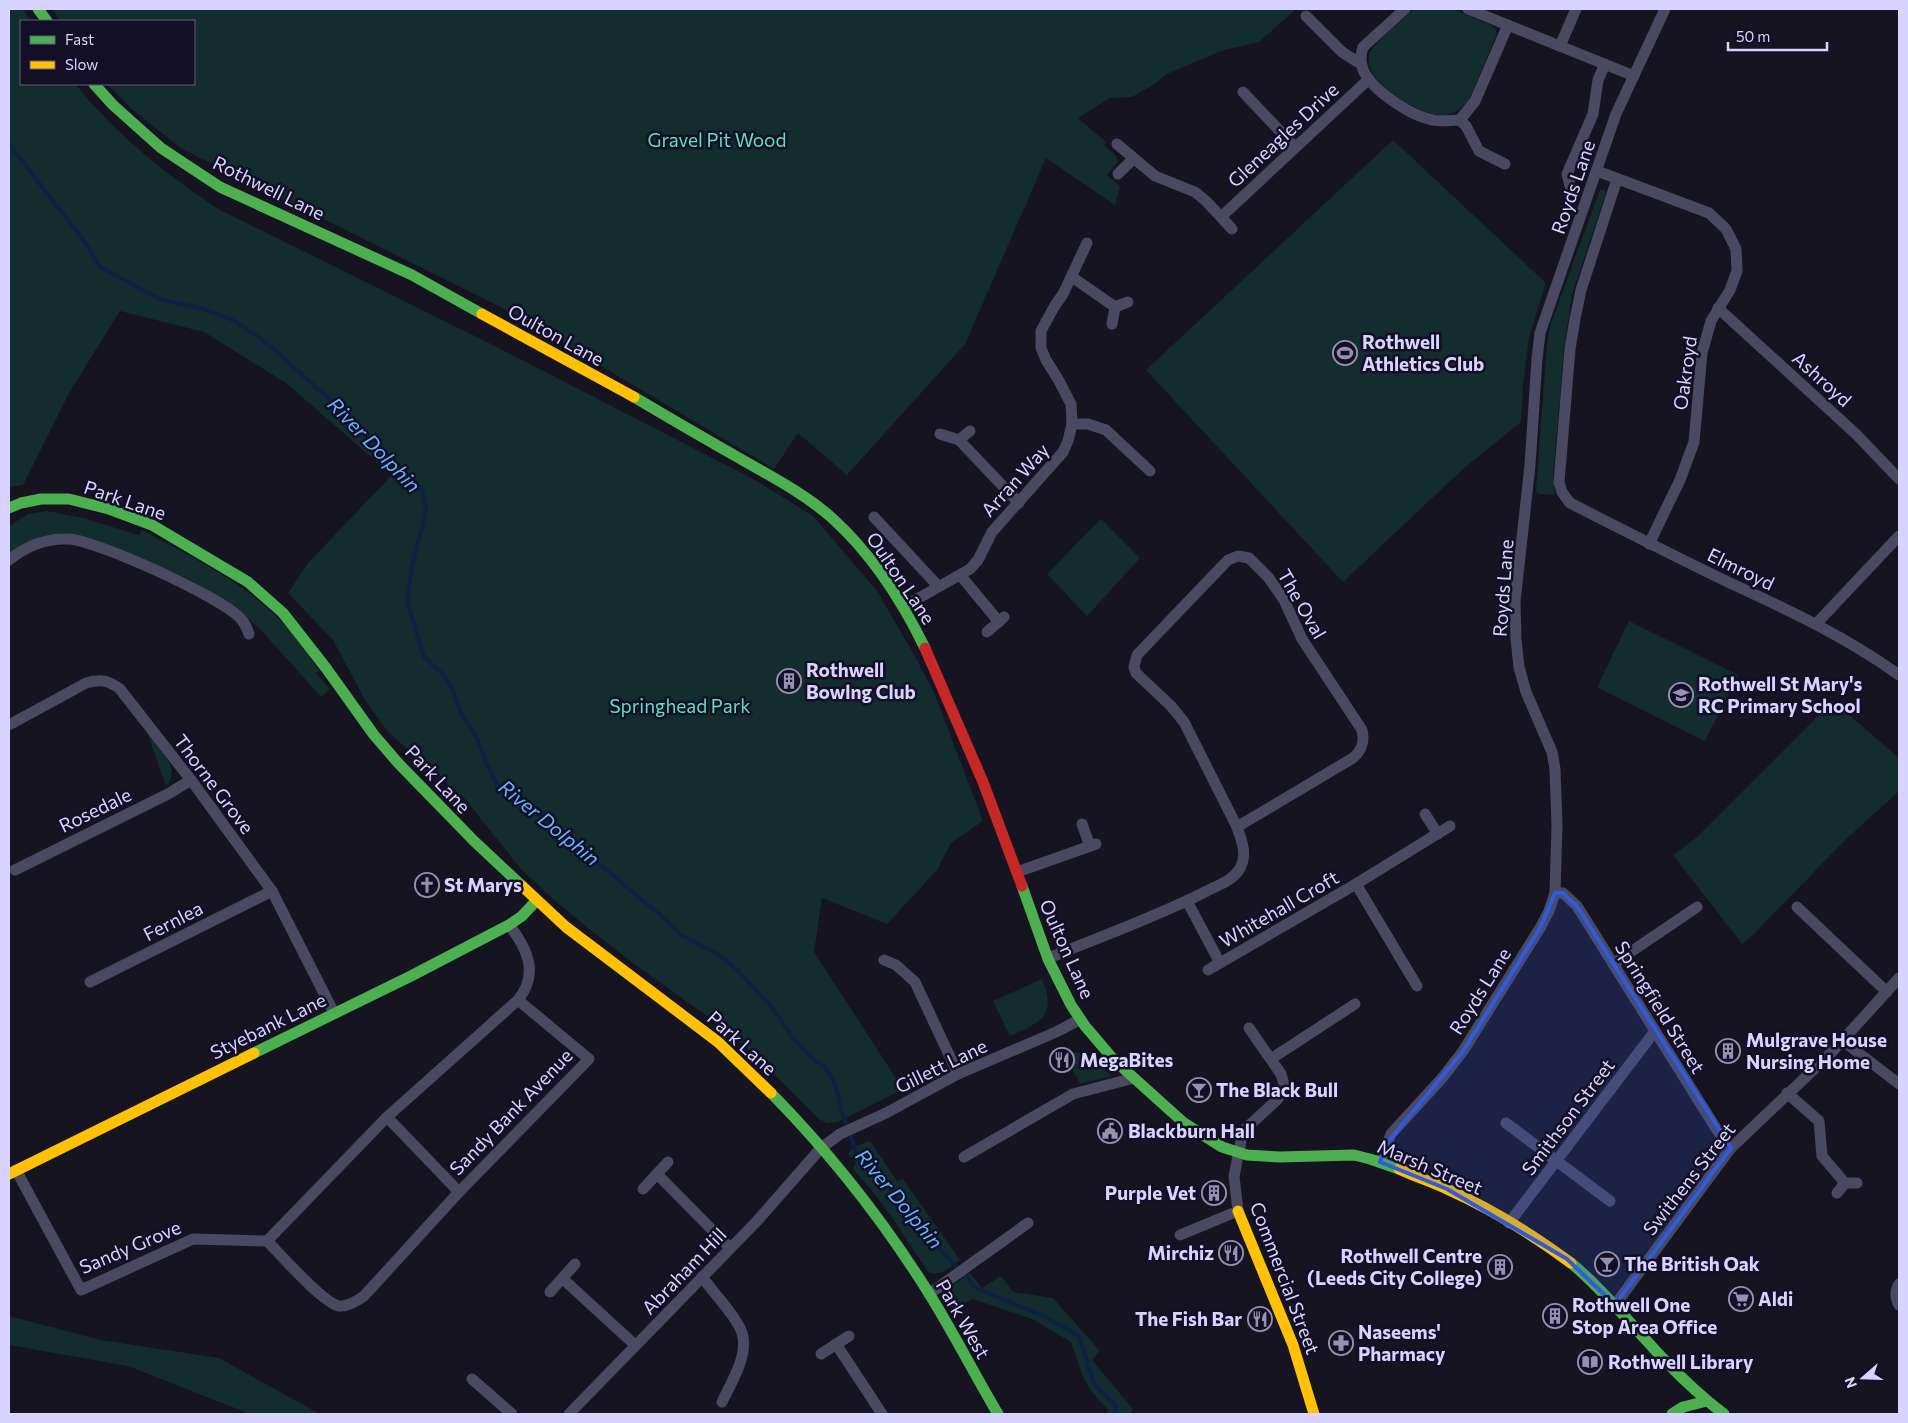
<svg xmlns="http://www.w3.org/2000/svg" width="1908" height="1423" viewBox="0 0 1908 1423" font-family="Commissioner,sans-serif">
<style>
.green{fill:#132c2d}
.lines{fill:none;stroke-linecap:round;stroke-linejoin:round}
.stream{stroke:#0d2144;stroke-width:4}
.street{stroke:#4a4962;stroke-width:11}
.fast{stroke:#4caf50;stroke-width:11}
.slow{stroke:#ffc107;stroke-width:11}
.jam{stroke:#c62828;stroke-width:11}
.marked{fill:#305bdc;fill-opacity:0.2;stroke:#305bdc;stroke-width:4;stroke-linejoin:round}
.labels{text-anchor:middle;stroke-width:5;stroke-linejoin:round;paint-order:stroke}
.street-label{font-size:19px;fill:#d9d4ff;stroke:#130f26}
.park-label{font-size:19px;fill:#5fe0c0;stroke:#130f26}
.poi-label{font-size:19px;font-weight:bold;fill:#d9d4ff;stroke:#130f26;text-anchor:start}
.water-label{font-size:20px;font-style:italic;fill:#62b6ff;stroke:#130f26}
</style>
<rect width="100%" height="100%" fill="#161421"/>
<g class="green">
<path d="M 9,9 L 23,9 L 30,21 L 21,21 L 21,84 L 75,84 C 116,134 165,174 220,210 L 493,345 L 757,481 L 813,516 L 877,591 L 913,653 L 934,692 L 983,821 L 951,843 L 937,870 L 887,924 L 822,898 L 814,952 L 903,1089 L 838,1122 L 827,1123 L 819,1119 L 752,1052 L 718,1024 L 637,966 L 589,929 L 552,898 L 521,869 L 465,799 L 388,732 L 365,700 L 333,640 L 288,593 L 308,563 L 392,475 L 286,383 L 204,332 L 120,311 L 69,393 L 23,485 L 9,487 Z"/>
<path d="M 52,9 L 1296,9 L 1259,42 L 1221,51 L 1167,74 L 1153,85 L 1132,97 L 1110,98 L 1078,118 L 1106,142 L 1104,145 L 1116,156 L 1118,162 L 1107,175 L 1120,186 L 1115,205 L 1046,158 L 965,344 L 847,475 L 798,433 L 774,469 L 509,311 L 182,149 L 134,111 L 107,84 L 194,84 L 194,21 L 60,21 Z"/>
<path d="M 1414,9 L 1453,9 L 1492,26 L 1496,30 L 1496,36 L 1469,100 C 1462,108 1454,114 1443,115 C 1420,116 1362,81 1369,55 C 1372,44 1405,18 1414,9 Z"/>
<path d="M 1393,140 L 1546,283 L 1529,337 L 1523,386 L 1521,422 L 1463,469 L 1343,582 L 1146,370 Z"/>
<path d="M 1603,189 L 1606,193 L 1572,294 L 1564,349 L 1553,477 L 1555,492 L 1553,495 L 1538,494 L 1536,491 L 1547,344 L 1550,326 L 1600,190 Z"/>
<path d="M 47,511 L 83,518 L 139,535 L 142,530 C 190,556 240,580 279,619 C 294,634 306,653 319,670 L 316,673 L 330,689 L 321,697 L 261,630 L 233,605 L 189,579 L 152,563 L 79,536 L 9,554 L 9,526 L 28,514 Z"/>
<path d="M 1101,519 L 1140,558 L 1087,616 L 1047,574 Z"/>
<path d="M 1629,621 L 1738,675 L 1705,741 L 1597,687 Z"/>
<path d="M 1833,701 L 1899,758 L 1899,791 L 1842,843 L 1754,934 L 1742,944 L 1673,855 L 1696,838 Z"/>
<path d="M 147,732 C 157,746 183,768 166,786 Z"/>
<path d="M 1042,979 C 1057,1017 1041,1022 1010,1036 L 993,1001 Z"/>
<path d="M 1062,1049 C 1088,1055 1093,1056 1111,1076 L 1080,1084 Z"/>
<path d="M 870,1141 L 897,1181 L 903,1179 L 960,1260 C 951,1266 940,1278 928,1272 L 891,1216 L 873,1192 L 853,1169 L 856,1163 L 848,1154 L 853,1147 Z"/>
<path d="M 970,1273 L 982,1288 L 1001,1276 L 1013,1292 L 1053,1298 L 1100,1351 L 1092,1360 L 1133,1409 L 1130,1414 L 1106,1414 L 1108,1410 L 1091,1391 L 1083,1377 L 1071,1342 L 1034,1320 L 973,1299 L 952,1310 C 939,1289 954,1285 970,1273 Z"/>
<path d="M 9,1316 L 101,1340 L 219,1358 L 320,1414 L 250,1414 L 128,1366 L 9,1345 Z"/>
</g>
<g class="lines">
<path class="stream" d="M 9,144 L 84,241 L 100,267 L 162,300 L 200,308 L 233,320 L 267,343 L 361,428 L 422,490 L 426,506 L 424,520 L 412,566 L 407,601 L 424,657 L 444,675 L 451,686 L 461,713 L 478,740 L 487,765 L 498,786 L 540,812 L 569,839 L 658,913 L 680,934 L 717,954 L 732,965 L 747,980 L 774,1010 L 793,1038 L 815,1061 L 824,1066 L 830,1075 L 836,1087 L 841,1109 L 856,1152 L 881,1178 L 909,1215 L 976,1288 L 1046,1317 L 1079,1336 L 1094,1383 L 1116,1406 L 1115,1414"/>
<g class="street">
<path d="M 1405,9 L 1363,47 C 1361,53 1360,59 1362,66 C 1367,88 1411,116 1433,120 C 1441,122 1451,120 1460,120 L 1475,101 L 1508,25"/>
<path d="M 1468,9 L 1634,76"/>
<path d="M 1306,16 L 1342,52 L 1361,64"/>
<path d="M 1560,46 L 1576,9"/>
<path d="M 1243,92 L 1295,147"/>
<path d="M 1460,120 L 1466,126 L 1479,151 L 1505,164"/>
<path d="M 1117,144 L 1155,176 L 1195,192 L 1206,201 L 1232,229"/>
<path d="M 1597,171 L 1709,213 L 1726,229 L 1736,249 L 1737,271 L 1730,290 L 1711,321 L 1702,353 L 1694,442 L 1680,480 L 1649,544"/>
<path d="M 1118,174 L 1133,159"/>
<path d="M 1617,179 L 1581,290 L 1575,319 L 1570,349 L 1559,482 L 1562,492 L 1570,503 C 1623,530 1676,557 1730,583 C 1788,610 1847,637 1899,675"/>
<path d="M 1571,189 L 1567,174 L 1593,114 L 1598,80 L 1605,64"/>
<path d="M 1221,217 L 1369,79"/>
<path d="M 1072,277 L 1115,307"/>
<path d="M 1718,308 L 1857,435 L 1899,479"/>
<path d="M 1112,324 L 1115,307 L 1128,302"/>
<path d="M 1072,424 L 1088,424 L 1106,430 L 1150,471"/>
<path d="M 940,434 L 959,440 L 1019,503"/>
<path d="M 959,440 L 970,431"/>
<path d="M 874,517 L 938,586"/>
<path d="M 9,560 C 26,546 47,538 69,539 C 98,541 219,596 240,618 C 244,622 247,628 249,634"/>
<path d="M 961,576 L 999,622"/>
<path d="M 903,607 L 970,569 L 978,560 L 992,532 L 1063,452 L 1068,441 L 1072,424 L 1071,404 L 1058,379 L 1046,360 L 1041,348 L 1041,331 L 1054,307 L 1063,294 L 1087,243"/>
<path d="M 1816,624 L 1899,536"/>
<path d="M 987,632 L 1004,617"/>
<path d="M 9,725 L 86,683 C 100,679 108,680 120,689 L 191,780 L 272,891 L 334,1013"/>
<path d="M 1425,814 L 1438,834"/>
<path d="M 1082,824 L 1090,846"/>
<path d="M 15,870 L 168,794 L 191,780"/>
<path d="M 1017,872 L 1096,844"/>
<path d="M 1356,884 L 1417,986"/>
<path d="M 1555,893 L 1563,893 L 1577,906 L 1717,1130 L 1731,1148"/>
<path d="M 1187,901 L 1220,963 L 1356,884 L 1450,826"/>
<path d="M 1797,907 L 1887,992"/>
<path d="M 509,925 C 528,949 539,974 518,1000 L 387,1117 L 267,1241 C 280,1254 324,1304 339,1306 C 348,1307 357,1301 364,1296 L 459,1192 L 589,1059 L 518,1000"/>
<path d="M 1049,958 C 1102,936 1156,917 1207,891 C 1218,885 1232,881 1239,870 C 1248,856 1242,841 1237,827 L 1184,722 L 1171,706 L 1136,673 L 1134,667 L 1137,655 L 1228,560 L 1238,556 L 1249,558 L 1268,577 L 1284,600 L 1302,639 L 1362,730 C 1365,742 1362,750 1353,758 L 1237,827"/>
<path d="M 884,960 L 896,965 L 915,982 L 958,1074"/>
<path d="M 1613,964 L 1697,907"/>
<path d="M 1208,970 L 1220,963"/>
<path d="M 90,982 L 272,891"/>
<path d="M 1843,1041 L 1899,1084"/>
<path d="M 1271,1059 L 1355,1004"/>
<path d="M 1787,1093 L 1819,1121 L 1822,1156 L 1845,1183"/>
<path d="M 387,1117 L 459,1192"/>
<path d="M 1506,1123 L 1610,1201"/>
<path d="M 964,1157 L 1073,1094 L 1134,1078"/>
<path d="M 1380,1162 L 1391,1134 L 1443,1077 L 1463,1051 L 1540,928 L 1549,911 L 1555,893 L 1557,825 L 1555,769 L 1552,752 L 1526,692 L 1519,667 L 1516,639 L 1515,602 L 1530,465 L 1537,359 L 1540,333 L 1616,114 L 1665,9"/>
<path d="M 16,1170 L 81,1290 L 193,1239 L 267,1241"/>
<path d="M 657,1174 L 730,1248"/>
<path d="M 643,1189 L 668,1162"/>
<path d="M 1837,1193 L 1845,1183 L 1857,1183"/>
<path d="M 1509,1223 L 1655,1031"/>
<path d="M 1180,1235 L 1238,1211 L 1234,1176 L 1243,1131 L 1277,1100 L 1283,1091 L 1284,1084 L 1281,1074 L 1249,1028"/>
<path d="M 702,1277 C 712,1291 741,1321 743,1337 C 747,1358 731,1383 722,1402"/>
<path d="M 563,1279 L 635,1345"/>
<path d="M 1899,1284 C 1895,1290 1895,1298 1899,1305"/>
<path d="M 550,1292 L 575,1264"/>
<path d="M 929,1294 L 1028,1223"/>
<path d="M 1615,1305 L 1731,1148 L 1831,1053 L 1899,978"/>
<path d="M 836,1344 L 882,1414"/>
<path d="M 821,1354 L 849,1336"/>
<path d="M 472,1379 L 512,1414"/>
<path d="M 569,1414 L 757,1221 L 821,1148 L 840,1134 L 886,1113 L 958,1074 L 1056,1032 L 1079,1020"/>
</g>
<g class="fast">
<path d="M 38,9 L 47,21"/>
<path d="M 94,84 L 113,105 L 161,148 L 220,187 L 412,275 L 482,314"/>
<path d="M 634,397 C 671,419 709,441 746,462 C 776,479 806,495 832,518 C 872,554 902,601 925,648"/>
<path d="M 9,508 L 21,503 L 41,499 L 69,499 L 109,509 L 152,525 L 248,582 L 283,613 L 326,668 L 374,735 L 399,764 L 474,841 L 522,886"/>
<path d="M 1022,886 L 1048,959 L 1071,1005 L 1085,1026 L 1114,1060 L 1184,1123 L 1222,1147 L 1247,1155 L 1280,1157 L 1354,1155 L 1370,1159 L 1399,1169"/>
<path d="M 254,1053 L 411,976 L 509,925 L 522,916 L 536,901"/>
<path d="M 771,1093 C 831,1154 885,1223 930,1295 C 954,1334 975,1375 998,1414"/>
<path d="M 1571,1263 C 1599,1286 1622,1314 1646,1340 C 1670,1367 1695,1392 1724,1414"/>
<path d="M 1672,1414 L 1683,1407 L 1707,1401"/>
</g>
<g class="slow">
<path d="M 482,314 L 634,397"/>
<path d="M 522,886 L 566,927 L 718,1042 L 771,1093"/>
<path d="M 1399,1169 C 1416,1177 1433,1182 1449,1190 C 1492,1209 1533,1235 1571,1263"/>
<path d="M 9,1174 L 254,1053"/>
<path d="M 1238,1211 L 1293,1345 L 1314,1414"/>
</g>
<path class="jam" d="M 925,648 L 983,782 L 1022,886"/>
</g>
<path class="marked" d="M 1555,893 L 1563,893 L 1577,906 L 1731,1148 L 1615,1305 L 1567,1259 L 1447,1189 L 1380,1162 L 1387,1143 L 1463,1051 L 1540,928 Z"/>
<defs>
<symbol id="stadium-ring" viewBox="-11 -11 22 22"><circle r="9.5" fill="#130f26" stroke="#9591b1" stroke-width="1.5"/><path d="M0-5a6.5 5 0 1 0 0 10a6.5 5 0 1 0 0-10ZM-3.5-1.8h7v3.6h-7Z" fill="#9591b1"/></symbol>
<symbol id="building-ring" viewBox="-11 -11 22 22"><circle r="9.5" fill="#130f26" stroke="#9591b1" stroke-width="1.5"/><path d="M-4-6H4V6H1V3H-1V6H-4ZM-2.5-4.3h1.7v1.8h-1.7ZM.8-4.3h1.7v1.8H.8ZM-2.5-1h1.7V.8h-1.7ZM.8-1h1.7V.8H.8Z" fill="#9591b1"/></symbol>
<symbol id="school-ring" viewBox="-11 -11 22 22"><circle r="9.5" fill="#130f26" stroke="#9591b1" stroke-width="1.5"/><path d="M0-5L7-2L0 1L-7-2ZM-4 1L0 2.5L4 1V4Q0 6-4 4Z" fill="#9591b1"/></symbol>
<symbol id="church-ring" viewBox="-11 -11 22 22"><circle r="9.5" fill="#130f26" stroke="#9591b1" stroke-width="1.5"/><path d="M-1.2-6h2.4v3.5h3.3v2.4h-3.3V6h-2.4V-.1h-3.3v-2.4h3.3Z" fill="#9591b1"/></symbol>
<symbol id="restaurant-ring" viewBox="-11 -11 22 22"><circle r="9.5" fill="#130f26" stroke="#9591b1" stroke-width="1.5"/><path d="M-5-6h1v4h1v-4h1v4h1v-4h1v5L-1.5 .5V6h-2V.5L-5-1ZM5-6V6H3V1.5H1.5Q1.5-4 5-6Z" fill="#9591b1"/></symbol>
<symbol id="bar-ring" viewBox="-11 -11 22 22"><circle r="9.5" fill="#130f26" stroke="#9591b1" stroke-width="1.5"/><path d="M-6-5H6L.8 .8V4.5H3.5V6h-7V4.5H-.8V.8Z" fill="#9591b1"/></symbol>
<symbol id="civic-ring" viewBox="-11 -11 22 22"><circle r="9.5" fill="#130f26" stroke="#9591b1" stroke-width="1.5"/><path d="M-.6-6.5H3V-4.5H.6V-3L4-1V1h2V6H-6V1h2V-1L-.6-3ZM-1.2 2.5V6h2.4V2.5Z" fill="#9591b1"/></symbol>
<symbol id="supermarket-ring" viewBox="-11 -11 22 22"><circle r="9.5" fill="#130f26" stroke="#9591b1" stroke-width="1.5"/><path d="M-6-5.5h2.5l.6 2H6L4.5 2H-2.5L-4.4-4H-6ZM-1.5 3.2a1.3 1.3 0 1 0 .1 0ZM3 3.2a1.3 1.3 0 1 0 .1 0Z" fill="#9591b1"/></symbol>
<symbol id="pharmacy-ring" viewBox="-11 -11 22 22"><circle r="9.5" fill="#130f26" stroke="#9591b1" stroke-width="1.5"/><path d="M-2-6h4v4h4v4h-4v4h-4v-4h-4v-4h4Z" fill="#9591b1"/></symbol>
<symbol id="library-ring" viewBox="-11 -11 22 22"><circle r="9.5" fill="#130f26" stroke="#9591b1" stroke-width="1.5"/><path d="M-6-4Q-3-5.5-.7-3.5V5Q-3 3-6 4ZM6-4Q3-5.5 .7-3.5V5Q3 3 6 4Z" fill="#9591b1"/></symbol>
</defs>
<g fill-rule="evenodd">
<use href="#stadium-ring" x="1331" y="339" width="28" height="28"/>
<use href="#building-ring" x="775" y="667" width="28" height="28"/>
<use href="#school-ring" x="1667" y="681" width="28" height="28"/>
<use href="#church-ring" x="413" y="871" width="28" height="28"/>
<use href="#building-ring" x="1714" y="1037" width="28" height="28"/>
<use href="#restaurant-ring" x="1048" y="1046" width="28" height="28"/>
<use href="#bar-ring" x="1185" y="1076" width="28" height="28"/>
<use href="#civic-ring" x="1096" y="1117" width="28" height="28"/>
<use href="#building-ring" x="1200" y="1179" width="28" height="28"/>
<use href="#restaurant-ring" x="1217" y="1239" width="28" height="28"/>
<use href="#bar-ring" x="1593" y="1250" width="28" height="28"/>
<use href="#building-ring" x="1486" y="1253" width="28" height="28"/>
<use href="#supermarket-ring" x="1727" y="1285" width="28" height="28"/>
<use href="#building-ring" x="1541" y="1302" width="28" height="28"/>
<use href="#restaurant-ring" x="1246" y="1305" width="28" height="28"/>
<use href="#pharmacy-ring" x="1327" y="1329" width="28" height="28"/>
<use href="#library-ring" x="1576" y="1348" width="28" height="28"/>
</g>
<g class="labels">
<g class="street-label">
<text transform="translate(1283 135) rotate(-43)" y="7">Gleneagles Drive</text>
<text transform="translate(1573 187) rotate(-71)" y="7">Royds Lane</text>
<text transform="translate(269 188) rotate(26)" y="7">Rothwell Lane</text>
<text transform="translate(556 335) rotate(29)" y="7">Oulton Lane</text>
<text transform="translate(1685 373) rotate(-82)" y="7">Oakroyd</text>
<text transform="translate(1822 379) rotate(42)" y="7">Ashroyd</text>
<text transform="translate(1015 480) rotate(-48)" y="7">Arran Way</text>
<text transform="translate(125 500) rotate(19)" y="7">Park Lane</text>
<text transform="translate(1741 569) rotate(26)" y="7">Elmroyd</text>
<text transform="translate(901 578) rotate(56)" y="7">Oulton Lane</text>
<text transform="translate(1503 588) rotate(-86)" y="7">Royds Lane</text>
<text transform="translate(1302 604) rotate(60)" y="7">The Oval</text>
<text transform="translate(438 779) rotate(47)" y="7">Park Lane</text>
<text transform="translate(214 784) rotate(53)" y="7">Thorne Grove</text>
<text transform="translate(95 810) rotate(-26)" y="7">Rosedale</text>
<text transform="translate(1279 909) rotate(-30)" y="7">Whitehall Croft</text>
<text transform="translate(173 921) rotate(-27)" y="7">Fernlea</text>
<text transform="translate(1067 949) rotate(66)" y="7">Oulton Lane</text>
<text transform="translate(1480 991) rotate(-58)" y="7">Royds Lane</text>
<text transform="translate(1660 1007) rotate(58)" y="7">Springfield Street</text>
<text transform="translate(268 1026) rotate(-26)" y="7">Styebank Lane</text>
<text transform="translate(742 1043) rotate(42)" y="7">Park Lane</text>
<text transform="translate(941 1066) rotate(-26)" y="7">Gillett Lane</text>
<text transform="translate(511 1112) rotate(-46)" y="7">Sandy Bank Avenue</text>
<text transform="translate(1568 1117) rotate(-53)" y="7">Smithson Street</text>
<text transform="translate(1430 1167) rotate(23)" y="7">Marsh Street</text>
<text transform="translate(1689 1179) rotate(-52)" y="7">Swithens Street</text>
<text transform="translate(130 1247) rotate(-23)" y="7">Sandy Grove</text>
<text transform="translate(684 1271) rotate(-46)" y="7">Abraham Hill</text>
<text transform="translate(1285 1278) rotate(69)" y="7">Commercial Street</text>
<text transform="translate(963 1319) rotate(60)" y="7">Park West</text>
</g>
<g class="park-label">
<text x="717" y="147">Gravel Pit Wood</text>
<text x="680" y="713">Springhead Park</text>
</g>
<g class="poi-label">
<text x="1362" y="349">Rothwell<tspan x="1362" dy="22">Athletics Club</tspan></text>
<text x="806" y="677">Rothwell<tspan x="806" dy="22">Bowlng Club</tspan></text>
<text x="1698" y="691">Rothwell St Mary's<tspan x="1698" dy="22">RC Primary School</tspan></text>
<text x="444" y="892">St Marys</text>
<text x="1746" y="1047">Mulgrave House<tspan x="1746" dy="22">Nursing Home</tspan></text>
<text x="1080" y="1067">MegaBites</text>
<text x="1216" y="1097">The Black Bull</text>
<text x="1128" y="1138">Blackburn Hall</text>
<text x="1196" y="1200" text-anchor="end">Purple Vet</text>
<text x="1214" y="1260" text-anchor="end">Mirchiz</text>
<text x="1482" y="1263" text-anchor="end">Rothwell Centre<tspan x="1482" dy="22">(Leeds City College)</tspan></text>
<text x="1624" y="1271">The British Oak</text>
<text x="1758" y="1306">Aldi</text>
<text x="1572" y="1312">Rothwell One<tspan x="1572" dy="22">Stop Area Office</tspan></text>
<text x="1242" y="1326" text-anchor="end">The Fish Bar</text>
<text x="1358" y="1339">Naseems'<tspan x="1358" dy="22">Pharmacy</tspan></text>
<text x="1608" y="1369">Rothwell Library</text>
</g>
<g class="water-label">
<text transform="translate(374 445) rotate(46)" y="7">River Dolphin</text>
<text transform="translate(549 823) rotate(39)" y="7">River Dolphin</text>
<text transform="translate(899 1199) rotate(50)" y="7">River Dolphin</text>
</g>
</g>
<rect width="1908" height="1423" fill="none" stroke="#d9d4ff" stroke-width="20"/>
<rect x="20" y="20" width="175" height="65" fill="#130f26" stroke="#625e7d"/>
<rect x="30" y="36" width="25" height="8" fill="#4caf50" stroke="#625e7d"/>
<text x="65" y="45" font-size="15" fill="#d9d4ff">Fast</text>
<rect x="30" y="61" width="25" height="8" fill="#ffc107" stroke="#625e7d"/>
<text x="65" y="70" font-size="15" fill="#d9d4ff">Slow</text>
<g transform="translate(1863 1378) rotate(250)" stroke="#130f26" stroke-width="4" paint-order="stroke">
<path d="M0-4L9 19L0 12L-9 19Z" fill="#d9d4ff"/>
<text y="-8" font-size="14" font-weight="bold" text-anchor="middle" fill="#d9d4ff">N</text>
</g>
<path d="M1728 42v8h99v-8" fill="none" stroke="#d9d4ff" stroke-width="2.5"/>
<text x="1736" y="42" font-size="15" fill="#d9d4ff" stroke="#130f26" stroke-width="4" paint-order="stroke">50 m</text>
</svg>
